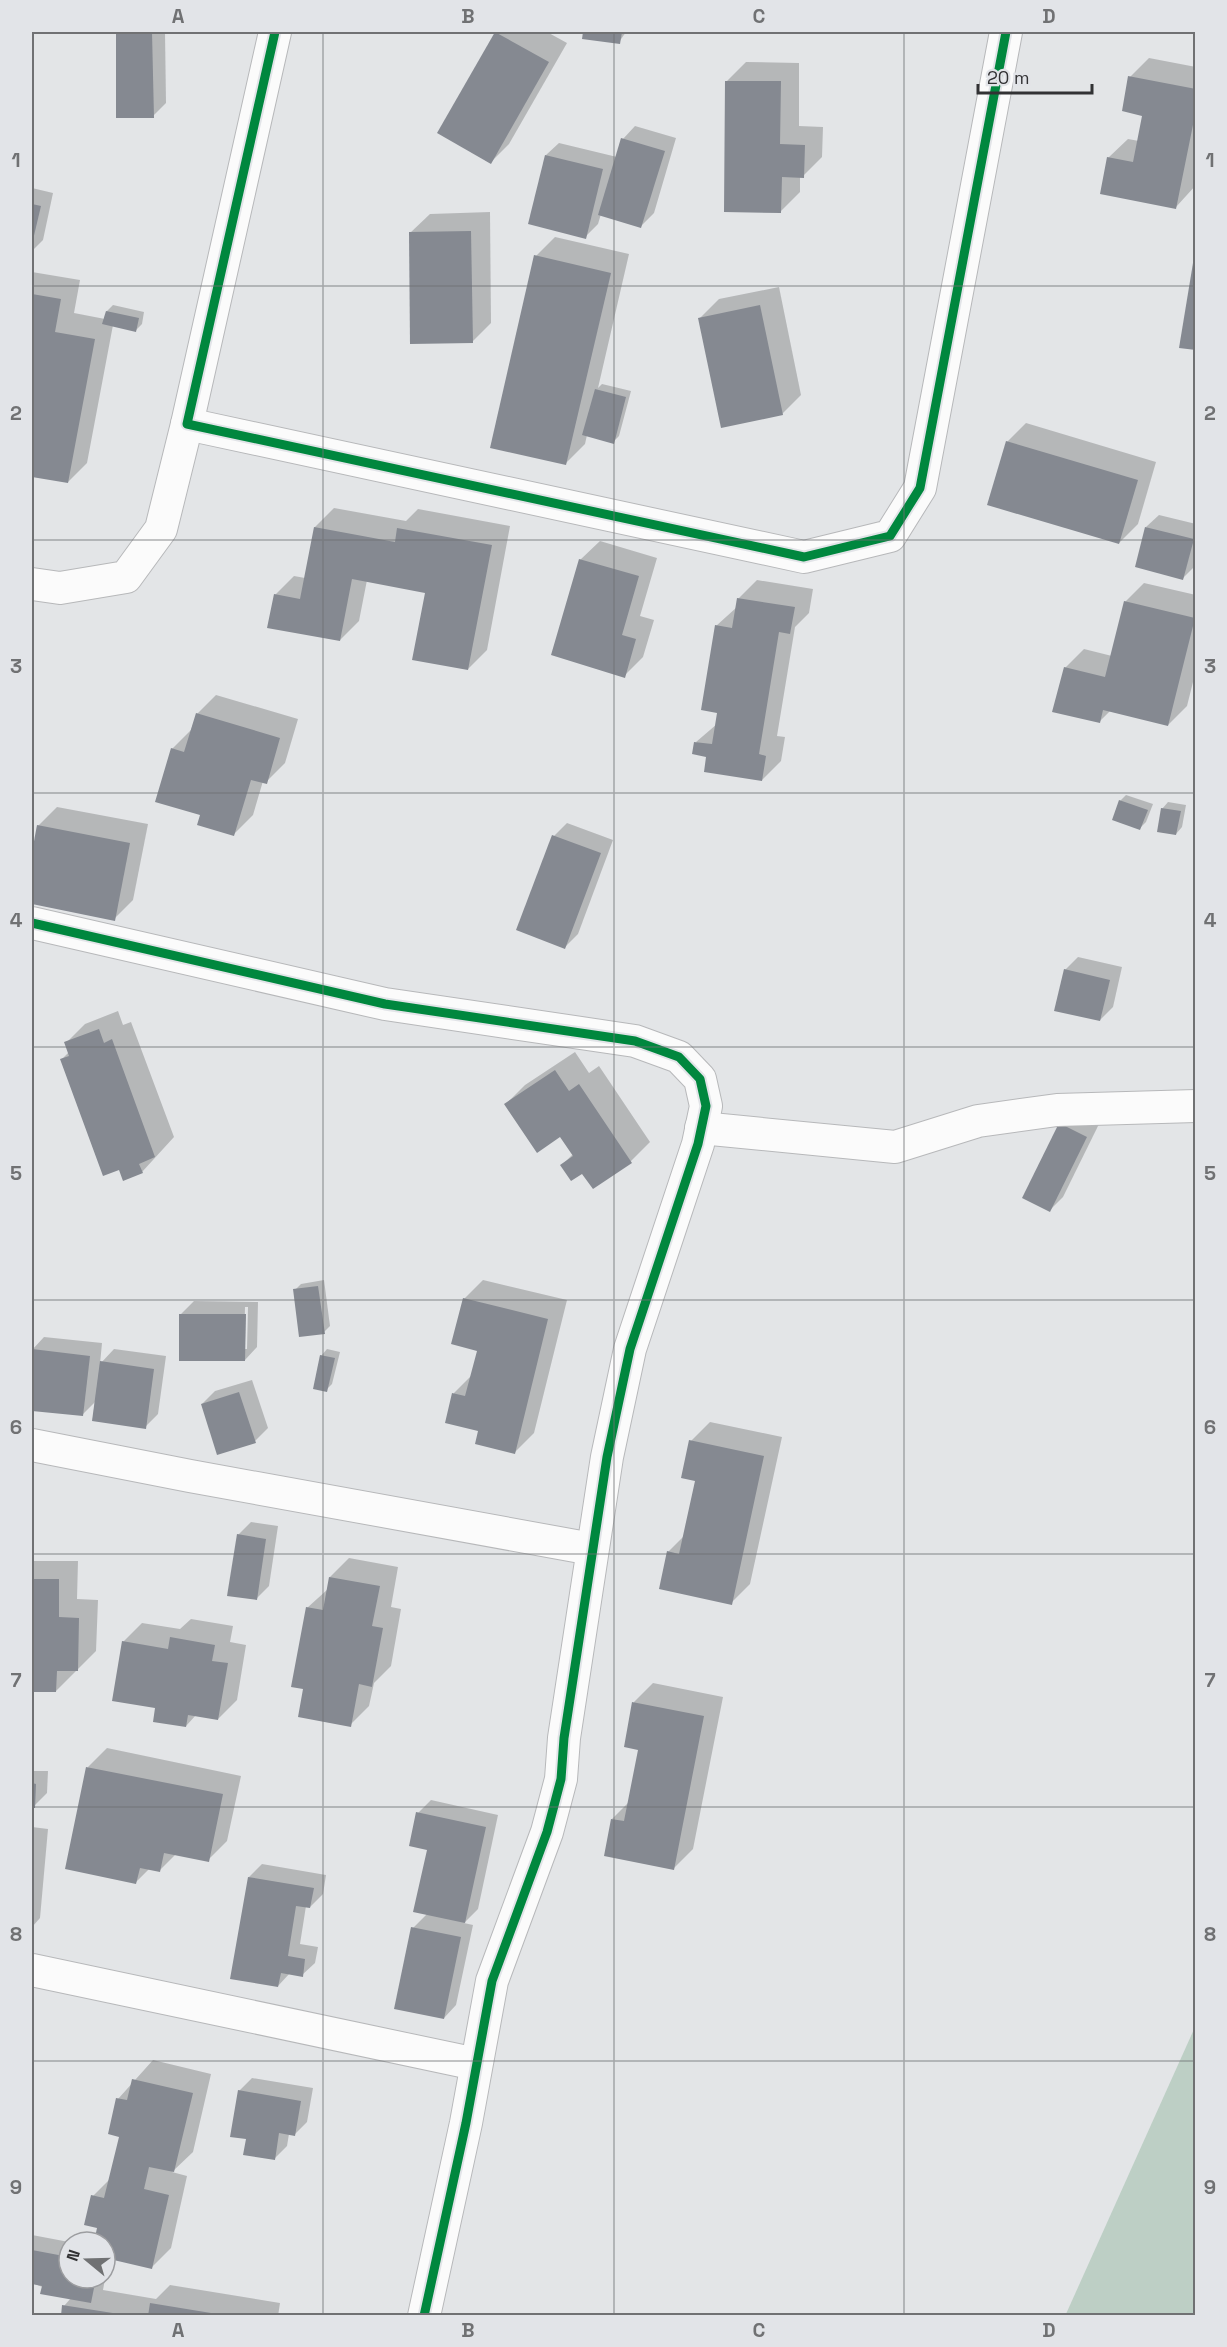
<svg xmlns="http://www.w3.org/2000/svg" width="1227" height="2347" viewBox="0 0 1227 2347" font-family="'Space Grotesk',sans-serif">
<style>
.green{fill:#bdcfc5}
.shadow{fill:#0003;fill-rule:evenodd}
.building{fill:#858991}
.lines{fill:none;stroke-linecap:round;stroke-linejoin:round}
.minor-casing{stroke:#b7b8ba;stroke-width:34}
.minor{stroke:#fbfbfb;stroke-width:32}
.cycleway-casing{stroke:#e2e4e8;stroke-width:13}
.cycleway{stroke:#00873e;stroke-width:9}
.grid{fill:none;stroke:#707173;stroke-width:1.5;stroke-opacity:0.55}
.neatline{fill:none;stroke:#707173;stroke-width:2}
.grid-label{font-size:20px;text-anchor:middle;font-weight:bold;fill:#707173}
</style>
<rect width="100%" height="100%" fill="#e3e5e7"/>
<path class="green" d="M 1195,2027 L 1195,2315 L 1070,2315 L 1066,2314 Z"/>
<g class="shadow">
<path d="M 118,32 L 165,32 L 166,103 L 153,116 Z"/>
<path d="M 497,32 L 547,32 L 567,43 L 509,144 L 490,163 L 439,132 Z"/>
<path d="M 584,32 L 626,32 L 619,42 L 584,37 Z"/>
<path d="M 1149,58 L 1196,67 L 1196,185 L 1176,207 L 1108,158 L 1128,139 L 1139,141 L 1144,115 L 1130,77 Z"/>
<path d="M 746,62 L 799,63 L 799,126 L 823,127 L 822,157 L 803,176 L 800,176 L 800,192 L 781,211 L 727,81 Z"/>
<path d="M 635,126 L 676,138 L 654,213 L 641,226 L 601,214 L 598,224 L 585,237 L 546,155 L 559,143 L 617,157 L 623,139 Z"/>
<path d="M 32,188 L 53,193 L 43,240 L 32,251 Z"/>
<path d="M 490,212 L 491,323 L 472,342 L 410,233 L 430,214 Z"/>
<path d="M 555,237 L 629,254 L 598,388 L 602,384 L 631,391 L 619,436 L 613,442 L 587,435 L 585,444 L 566,463 L 536,256 Z"/>
<path d="M 32,272 L 80,280 L 74,313 L 105,319 L 107,311 L 113,305 L 144,312 L 142,324 L 136,330 L 113,325 L 87,463 L 68,482 L 32,475 Z"/>
<path d="M 779,287 L 801,395 L 782,414 L 700,318 L 719,299 Z"/>
<path d="M 1026,423 L 1156,462 L 1138,524 L 1119,543 L 1007,442 Z"/>
<path d="M 334,508 L 406,521 L 418,509 L 510,526 L 487,650 L 468,669 L 427,591 L 367,580 L 359,621 L 340,640 L 275,595 L 294,576 L 305,578 L 315,527 Z"/>
<path d="M 1159,515 L 1196,524 L 1196,565 L 1183,578 L 1146,527 Z"/>
<path d="M 600,541 L 657,558 L 640,616 L 654,620 L 643,657 L 624,676 L 580,560 Z"/>
<path d="M 757,580 L 813,589 L 809,613 L 795,627 L 777,736 L 785,737 L 781,761 L 762,780 L 708,756 L 696,742 L 717,724 L 719,712 L 716,626 L 737,607 L 738,599 Z"/>
<path d="M 1144,583 L 1196,595 L 1196,670 L 1187,706 L 1168,725 L 1110,711 L 1100,721 L 1065,668 L 1084,649 L 1112,656 L 1125,602 Z"/>
<path d="M 216,695 L 298,719 L 285,763 L 266,782 L 263,781 L 253,815 L 234,834 L 202,814 L 172,749 L 191,730 L 197,714 Z"/>
<path d="M 1126,795 L 1153,804 L 1146,822 L 1140,828 L 1120,801 Z"/>
<path d="M 1168,802 L 1186,805 L 1182,827 L 1176,834 L 1162,809 Z"/>
<path d="M 57,807 L 148,824 L 133,900 L 114,919 L 32,903 L 32,860 L 38,826 Z"/>
<path d="M 567,823 L 613,840 L 578,934 L 565,947 L 554,836 Z"/>
<path d="M 1078,957 L 1122,967 L 1113,1007 L 1100,1020 L 1065,970 Z"/>
<path d="M 118,1011 L 123,1025 L 131,1022 L 174,1137 L 142,1172 L 62,1059 L 69,1052 L 66,1043 L 85,1024 Z"/>
<path d="M 575,1052 L 589,1073 L 599,1066 L 650,1142 L 631,1161 L 582,1172 L 562,1165 L 573,1154 L 561,1135 L 506,1104 L 525,1085 Z"/>
<path d="M 1061,1124 L 1099,1124 L 1063,1197 L 1050,1210 Z"/>
<path d="M 324,1280 L 330,1326 L 324,1332 L 295,1290 L 301,1284 Z"/>
<path d="M 483,1280 L 567,1300 L 534,1433 L 515,1452 L 480,1430 L 447,1421 L 454,1393 L 472,1375 L 478,1349 L 464,1299 Z"/>
<path d="M 194,1301 L 258,1302 L 257,1347 L 245,1360 L 181,1314 ZM 245,1307 L 248,1307 L 247,1349 L 244,1349 Z"/>
<path d="M 44,1337 L 102,1343 L 100,1364 L 114,1349 L 166,1356 L 158,1414 L 145,1427 L 96,1401 L 82,1415 L 32,1410 L 32,1350 Z"/>
<path d="M 327,1349 L 340,1352 L 332,1384 L 326,1390 L 321,1356 Z"/>
<path d="M 252,1380 L 268,1428 L 255,1441 L 202,1404 L 215,1391 Z"/>
<path d="M 710,1422 L 782,1437 L 750,1584 L 731,1603 L 668,1552 L 684,1536 L 696,1479 L 691,1441 Z"/>
<path d="M 251,1522 L 278,1526 L 269,1586 L 256,1599 L 238,1535 Z"/>
<path d="M 349,1558 L 398,1567 L 391,1607 L 401,1609 L 391,1666 L 374,1683 L 369,1706 L 350,1725 L 305,1688 L 307,1608 L 328,1589 L 330,1577 Z"/>
<path d="M 32,1561 L 78,1561 L 77,1599 L 98,1600 L 96,1651 L 56,1691 L 32,1691 Z"/>
<path d="M 191,1619 L 233,1626 L 230,1642 L 246,1645 L 237,1700 L 218,1719 L 196,1715 L 186,1726 L 157,1707 L 123,1642 L 142,1623 L 180,1629 Z"/>
<path d="M 653,1683 L 723,1697 L 693,1849 L 674,1868 L 612,1819 L 629,1802 L 640,1748 L 634,1702 Z"/>
<path d="M 107,1748 L 241,1776 L 227,1841 L 208,1860 L 176,1854 L 160,1870 L 150,1868 L 136,1882 L 88,1767 Z"/>
<path d="M 32,1771 L 48,1771 L 47,1793 L 34,1806 L 32,1806 Z"/>
<path d="M 431,1800 L 498,1815 L 478,1909 L 464,1923 L 473,1925 L 456,2005 L 444,2018 L 413,1928 L 427,1914 L 428,1849 L 418,1813 Z"/>
<path d="M 32,1827 L 48,1829 L 40,1918 L 32,1927 Z"/>
<path d="M 262,1864 L 326,1875 L 323,1894 L 310,1907 L 306,1906 L 300,1944 L 318,1947 L 315,1963 L 302,1975 L 290,1973 L 278,1986 L 249,1877 Z"/>
<path d="M 153,2060 L 211,2074 L 193,2152 L 172,2172 L 187,2176 L 171,2248 L 152,2267 L 109,2257 L 103,2290 L 156,2299 L 170,2285 L 280,2303 L 278,2316 L 62,2316 L 64,2306 L 71,2298 L 32,2283 L 32,2235 L 69,2242 L 69,2278 L 105,2278 L 105,2242 L 96,2242 L 99,2227 L 93,2196 L 111,2178 L 121,2136 L 118,2099 Z"/>
<path d="M 252,2078 L 313,2088 L 307,2122 L 295,2134 L 289,2134 L 287,2146 L 274,2159 L 247,2137 L 239,2091 Z"/>
</g>
<g class="building">
<path d="M 116,32 L 152,32 L 154,118 L 116,118 Z"/>
<path d="M 495,32 L 549,62 L 491,164 L 437,133 Z"/>
<path d="M 583,32 L 622,32 L 620,44 L 582,39 Z"/>
<path d="M 1128,76 L 1196,89 L 1196,110 L 1176,209 L 1100,194 L 1107,157 L 1133,162 L 1142,116 L 1122,111 Z"/>
<path d="M 725,81 L 781,81 L 780,144 L 805,145 L 804,178 L 782,177 L 781,213 L 724,212 Z"/>
<path d="M 621,138 L 665,151 L 641,228 L 598,215 Z"/>
<path d="M 545,155 L 603,169 L 586,239 L 528,224 Z"/>
<path d="M 32,204 L 41,206 L 32,244 Z"/>
<path d="M 471,231 L 473,343 L 410,344 L 409,232 Z"/>
<path d="M 534,255 L 611,273 L 566,465 L 490,448 Z"/>
<path d="M 1193,263 L 1196,263 L 1196,350 L 1179,348 Z"/>
<path d="M 32,294 L 61,299 L 55,332 L 95,339 L 68,483 L 32,477 Z"/>
<path d="M 760,305 L 783,415 L 721,428 L 698,318 Z"/>
<path d="M 106,311 L 139,318 L 136,332 L 102,324 Z"/>
<path d="M 595,389 L 626,397 L 614,444 L 582,435 Z"/>
<path d="M 1006,441 L 1138,480 L 1119,544 L 987,505 Z"/>
<path d="M 314,527 L 395,542 L 397,528 L 492,545 L 468,670 L 412,660 L 425,593 L 352,579 L 340,641 L 267,628 L 274,594 L 300,599 Z"/>
<path d="M 1145,527 L 1194,539 L 1183,580 L 1135,567 Z"/>
<path d="M 579,559 L 639,576 L 622,635 L 636,639 L 625,678 L 551,655 Z"/>
<path d="M 737,598 L 795,607 L 790,634 L 779,632 L 759,754 L 766,756 L 762,781 L 704,772 L 706,757 L 692,754 L 694,742 L 712,744 L 717,713 L 701,710 L 715,625 L 732,628 Z"/>
<path d="M 1124,601 L 1195,618 L 1168,726 L 1103,710 L 1100,723 L 1052,712 L 1064,667 L 1105,677 Z"/>
<path d="M 196,713 L 280,738 L 267,784 L 251,780 L 234,836 L 197,825 L 200,815 L 155,802 L 171,748 L 184,752 Z"/>
<path d="M 1119,800 L 1148,810 L 1140,830 L 1112,820 Z"/>
<path d="M 1161,808 L 1181,811 L 1176,835 L 1157,832 Z"/>
<path d="M 37,825 L 130,843 L 115,921 L 32,904 L 32,852 Z"/>
<path d="M 552,835 L 601,853 L 565,949 L 516,930 Z"/>
<path d="M 1064,969 L 1110,980 L 1100,1021 L 1054,1011 Z"/>
<path d="M 99,1029 L 104,1043 L 112,1039 L 155,1157 L 139,1164 L 143,1173 L 123,1181 L 119,1170 L 103,1176 L 60,1059 L 69,1056 L 64,1042 Z"/>
<path d="M 555,1070 L 569,1091 L 579,1084 L 632,1163 L 593,1189 L 582,1174 L 571,1181 L 560,1165 L 573,1156 L 560,1137 L 537,1153 L 504,1104 Z"/>
<path d="M 1059,1123 L 1087,1137 L 1050,1212 L 1022,1198 Z"/>
<path d="M 318,1286 L 325,1334 L 299,1337 L 293,1289 Z"/>
<path d="M 463,1298 L 548,1319 L 515,1454 L 475,1444 L 478,1431 L 445,1423 L 452,1393 L 465,1396 L 477,1351 L 451,1344 Z"/>
<path d="M 179,1314 L 246,1314 L 245,1361 L 179,1361 Z"/>
<path d="M 32,1349 L 90,1356 L 83,1416 L 32,1411 Z"/>
<path d="M 320,1355 L 335,1358 L 327,1392 L 313,1389 Z"/>
<path d="M 100,1361 L 154,1369 L 146,1429 L 92,1421 Z"/>
<path d="M 239,1392 L 256,1443 L 217,1455 L 201,1404 Z"/>
<path d="M 689,1440 L 764,1456 L 732,1605 L 659,1589 L 667,1551 L 679,1554 L 695,1481 L 681,1478 Z"/>
<path d="M 237,1534 L 266,1539 L 257,1600 L 227,1596 Z"/>
<path d="M 329,1577 L 380,1586 L 372,1626 L 383,1628 L 372,1687 L 359,1684 L 351,1727 L 298,1717 L 303,1689 L 291,1687 L 306,1607 L 323,1610 Z"/>
<path d="M 32,1579 L 59,1579 L 59,1617 L 79,1618 L 78,1671 L 57,1671 L 56,1692 L 32,1692 Z"/>
<path d="M 170,1637 L 215,1645 L 212,1661 L 228,1663 L 218,1720 L 188,1715 L 186,1727 L 153,1722 L 155,1708 L 112,1701 L 122,1641 L 168,1649 Z"/>
<path d="M 632,1702 L 704,1716 L 674,1870 L 604,1856 L 611,1819 L 624,1821 L 638,1750 L 624,1747 Z"/>
<path d="M 86,1767 L 223,1794 L 209,1862 L 164,1853 L 160,1872 L 140,1868 L 136,1884 L 65,1869 Z"/>
<path d="M 32,1783 L 36,1784 L 35,1808 L 32,1808 Z"/>
<path d="M 416,1812 L 486,1827 L 465,1923 L 413,1912 L 427,1850 L 409,1846 Z"/>
<path d="M 248,1877 L 314,1888 L 310,1908 L 296,1906 L 288,1956 L 305,1959 L 303,1977 L 281,1973 L 278,1987 L 230,1979 Z"/>
<path d="M 411,1927 L 461,1937 L 444,2019 L 394,2009 Z"/>
<path d="M 132,2079 L 193,2093 L 174,2172 L 149,2167 L 144,2189 L 169,2195 L 152,2269 L 105,2258 L 105,2242 L 94,2242 L 97,2228 L 84,2225 L 91,2195 L 104,2198 L 119,2137 L 108,2134 L 116,2098 L 127,2100 Z"/>
<path d="M 238,2090 L 301,2101 L 295,2136 L 279,2133 L 275,2160 L 243,2155 L 246,2139 L 230,2137 Z"/>
<path d="M 32,2250 L 69,2257 L 69,2278 L 96,2278 L 91,2303 L 40,2294 L 42,2286 L 32,2284 Z"/>
<path d="M 150,2303 L 217,2314 L 216,2316 L 148,2316 Z"/>
<path d="M 62,2305 L 119,2314 L 119,2316 L 61,2316 Z"/>
</g>
<g class="lines">
<defs>
<g id="minor">
<path d="M 275,32 L 187,424 L 804,557 L 890,536 L 920,488 L 1006,32"/>
<path d="M 32,584 L 60,588 L 126,577 L 161,529 L 187,424"/>
<path d="M 32,923 L 385,1004 L 635,1041 L 679,1057 L 700,1079 L 706,1106 L 698,1144 L 630,1349 L 607,1457 L 564,1738 L 561,1779 L 547,1832 L 492,1981 L 466,2123 L 424,2316"/>
<path d="M 701,1128 L 895,1147 L 978,1121 L 1057,1110 L 1196,1106"/>
<path d="M 32,1445 L 190,1476 L 592,1549"/>
<path d="M 32,1970 L 476,2064"/>
</g>
</defs>
<use href="#minor" class="minor-casing"/>
<use href="#minor" class="minor"/>
<defs>
<g id="cycleway">
<path d="M 275,32 L 187,424 L 804,557 L 890,536 L 920,488 L 1006,32"/>
<path d="M 32,923 L 385,1004 L 635,1041 L 679,1057 L 700,1079 L 706,1106 L 698,1144 L 630,1349 L 607,1457 L 564,1738 L 561,1779 L 547,1832 L 492,1981 L 466,2123 L 424,2316"/>
</g>
</defs>
<use href="#cycleway" class="cycleway-casing"/>
<use href="#cycleway" class="cycleway"/>
</g>
<path class="grid" d="M 323,32 L 323,2316M 614,32 L 614,2316M 904,32 L 904,2316M 32,286 L 1196,286M 32,540 L 1196,540M 32,793 L 1196,793M 32,1047 L 1196,1047M 32,1300 L 1196,1300M 32,1554 L 1196,1554M 32,1807 L 1196,1807M 32,2061 L 1196,2061"/>
<rect width="1227" height="2347" fill="none" stroke="#e2e4e8" stroke-width="66"/>
<g transform="translate(87 2260) rotate(289)"><circle r="28" fill="#e2e4e8" stroke="#9c9da0" stroke-width="1.5"/>
<path d="M0-4.5L10 22L0 15L-10 22Z" fill="#707173"/>
<text y="-9" font-size="16" font-weight="bold" text-anchor="middle" fill="#323234">N</text>
</g>
<path d="M978 84v9h114v-9" fill="none" stroke="#323234" stroke-width="3"/>
<text x="987" y="84" font-size="18" fill="#323234" stroke="#e2e4e8" stroke-width="4.5" paint-order="stroke">20 m</text>
<rect x="33" y="33" width="1161" height="2281" class="neatline"/>
<g class="grid-label">
<text x="178" y="23">A</text>
<text x="468" y="23">B</text>
<text x="759" y="23">C</text>
<text x="1049" y="23">D</text>
<text x="16" y="167">1</text>
<text x="1210" y="167">1</text>
<text x="16" y="420">2</text>
<text x="1210" y="420">2</text>
<text x="16" y="673">3</text>
<text x="1210" y="673">3</text>
<text x="16" y="927">4</text>
<text x="1210" y="927">4</text>
<text x="16" y="1180">5</text>
<text x="1210" y="1180">5</text>
<text x="16" y="1434">6</text>
<text x="1210" y="1434">6</text>
<text x="16" y="1687">7</text>
<text x="1210" y="1687">7</text>
<text x="16" y="1941">8</text>
<text x="1210" y="1941">8</text>
<text x="16" y="2194">9</text>
<text x="1210" y="2194">9</text>
<text x="178" y="2337">A</text>
<text x="468" y="2337">B</text>
<text x="759" y="2337">C</text>
<text x="1049" y="2337">D</text>
</g>
</svg>
